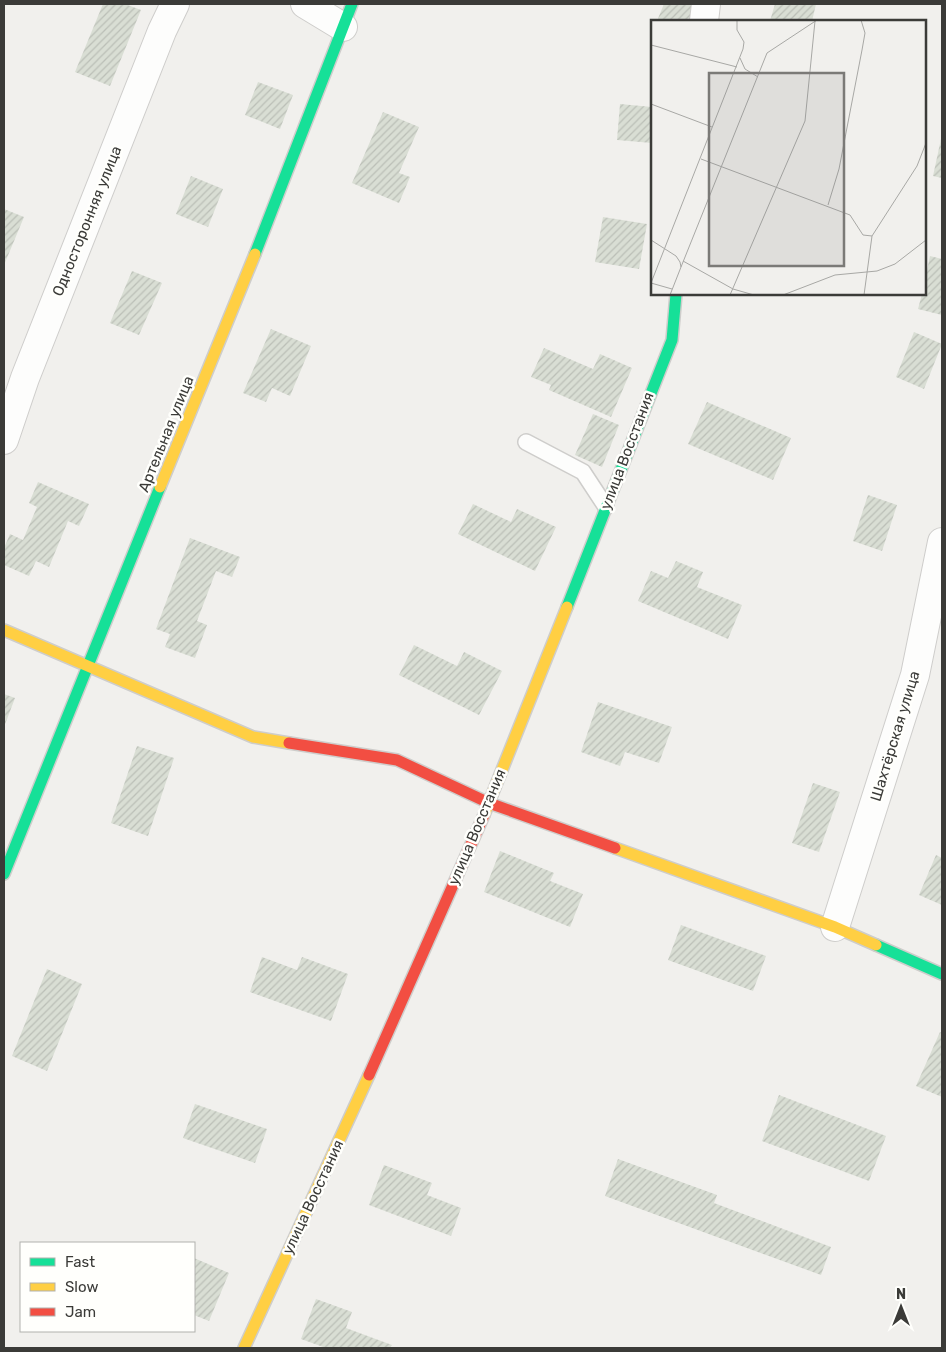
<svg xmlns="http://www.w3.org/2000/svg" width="946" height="1352" viewBox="0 0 946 1352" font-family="Rubik,sans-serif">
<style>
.building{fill:url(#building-hatch)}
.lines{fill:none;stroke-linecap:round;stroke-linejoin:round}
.lane-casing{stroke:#cecdcb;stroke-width:18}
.street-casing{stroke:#cecdcb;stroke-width:30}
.fast-casing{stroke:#cecdcb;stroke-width:14}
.slow-casing{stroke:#cecdcb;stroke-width:14}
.jam-casing{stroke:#cecdcb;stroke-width:14}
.lane{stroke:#fdfdfc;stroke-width:15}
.street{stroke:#fdfdfc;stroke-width:28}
.fast{stroke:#16e098;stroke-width:11}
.slow{stroke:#ffcf43;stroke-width:11}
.jam{stroke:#f24e42;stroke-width:11}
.labels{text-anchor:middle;stroke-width:5;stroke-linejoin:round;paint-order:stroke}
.street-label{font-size:15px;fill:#3b3b38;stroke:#fffffc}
.inset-road{fill:none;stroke:#a8a8a5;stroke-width:1}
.view{fill:#7b7a77;fill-opacity:0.15;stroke:#7b7a77;stroke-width:2.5}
.inset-edge{fill:none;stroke:#3b3b38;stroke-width:2.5}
</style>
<defs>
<pattern id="building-hatch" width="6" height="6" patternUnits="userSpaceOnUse" patternTransform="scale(1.25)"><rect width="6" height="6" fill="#d9ded4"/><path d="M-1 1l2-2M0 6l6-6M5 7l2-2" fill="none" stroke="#bbbfb7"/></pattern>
</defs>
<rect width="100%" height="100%" fill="#f1f0ed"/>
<g class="building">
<path d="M 103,4 L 125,4 L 141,10 L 110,86 L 75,72 Z"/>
<path d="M 664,4 L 697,4 L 690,21 L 657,21 Z"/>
<path d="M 775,4 L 816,4 L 812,21 L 770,21 Z"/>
<path d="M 258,82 L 293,95 L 280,129 L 245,115 Z"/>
<path d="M 620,104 L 652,107 L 652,143 L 617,140 Z"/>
<path d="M 383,112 L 419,127 L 399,173 L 410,177 L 399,203 L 352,183 Z"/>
<path d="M 941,139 L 942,139 L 942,178 L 933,176 Z"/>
<path d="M 191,176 L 223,189 L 208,227 L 176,214 Z"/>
<path d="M 4,209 L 24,217 L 4,265 Z"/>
<path d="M 603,217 L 647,224 L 639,269 L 595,262 Z"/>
<path d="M 930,256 L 942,259 L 942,315 L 918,309 L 922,294 L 925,294 L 925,280 Z"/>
<path d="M 132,271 L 162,283 L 139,335 L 110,323 Z"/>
<path d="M 271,329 L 311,346 L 290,396 L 272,388 L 266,402 L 243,393 Z"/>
<path d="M 914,332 L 942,344 L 924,389 L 896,377 Z"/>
<path d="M 544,348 L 593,369 L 600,354 L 632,368 L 611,417 L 549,390 L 551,385 L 531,377 Z"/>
<path d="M 707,402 L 791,438 L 773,480 L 688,444 Z"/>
<path d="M 593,414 L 619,425 L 602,467 L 575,455 Z"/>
<path d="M 38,482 L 89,504 L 79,526 L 68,521 L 49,567 L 36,561 L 29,576 L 4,565 L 4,548 L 10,534 L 23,540 L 37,507 L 29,503 Z"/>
<path d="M 868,495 L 897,505 L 882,551 L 853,541 Z"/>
<path d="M 473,504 L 511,522 L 517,509 L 556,527 L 535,571 L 458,534 Z"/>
<path d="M 190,538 L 240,557 L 232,577 L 216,571 L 197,621 L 207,625 L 195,658 L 165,647 L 170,634 L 156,629 Z"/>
<path d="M 676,561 L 703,572 L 697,587 L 742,605 L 728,639 L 638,601 L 651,571 L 668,578 Z"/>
<path d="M 414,645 L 457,666 L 464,652 L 502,671 L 479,715 L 399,675 Z"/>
<path d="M 4,694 L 15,698 L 4,727 Z"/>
<path d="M 598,702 L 672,727 L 659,763 L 625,752 L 620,766 L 581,752 Z"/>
<path d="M 137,746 L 174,758 L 148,836 L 111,823 Z"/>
<path d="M 813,783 L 840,792 L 819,852 L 792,843 Z"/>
<path d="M 500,851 L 554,873 L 550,881 L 583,894 L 570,927 L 484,892 Z"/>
<path d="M 936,855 L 942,858 L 942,905 L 919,895 Z"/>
<path d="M 681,925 L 766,956 L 753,991 L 668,960 Z"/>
<path d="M 262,957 L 297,970 L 302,957 L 348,974 L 331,1021 L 250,992 Z"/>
<path d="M 47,969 L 82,984 L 47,1071 L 12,1056 Z"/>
<path d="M 940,1032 L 942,1033 L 942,1097 L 916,1086 Z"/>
<path d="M 779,1095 L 886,1136 L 869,1181 L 762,1141 Z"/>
<path d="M 195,1104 L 267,1129 L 255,1163 L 183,1138 Z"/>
<path d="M 618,1159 L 717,1195 L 714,1203 L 831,1247 L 821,1275 L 605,1196 Z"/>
<path d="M 384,1165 L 432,1183 L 427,1195 L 461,1208 L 451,1236 L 369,1205 Z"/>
<path d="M 194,1258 L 229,1273 L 209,1321 L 194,1315 Z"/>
<path d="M 316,1299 L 352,1312 L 346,1328 L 392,1345 L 390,1348 L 326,1348 L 301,1339 Z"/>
</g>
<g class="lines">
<defs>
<path id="lane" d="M 526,442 L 583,472 L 606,507"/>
<g id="street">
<path d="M 305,4 L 343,27"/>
<path d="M 704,21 L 706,4"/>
<path d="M 4,440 L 25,378 L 162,31 L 175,4"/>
<path d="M 835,927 L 915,675 L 942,542"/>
</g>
<g id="fast">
<path d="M 255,254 L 352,4"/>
<path d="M 567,607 L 672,340 L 676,294"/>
<path d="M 4,874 L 160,487"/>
<path d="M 876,945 L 942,974"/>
</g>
<g id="slow">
<path d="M 160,487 L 255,254"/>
<path d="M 4,630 L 253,737 L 289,743"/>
<path d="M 484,815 L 567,607"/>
<path d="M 615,848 L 835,927 L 876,945"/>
<path d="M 244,1348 L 369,1075"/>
</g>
<g id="jam">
<path d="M 289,743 L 397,760 L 489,803 L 615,848"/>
<path d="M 369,1075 L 484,815"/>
</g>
</defs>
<use href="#lane" class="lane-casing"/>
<use href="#street" class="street-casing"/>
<use href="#fast" class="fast-casing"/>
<use href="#slow" class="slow-casing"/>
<use href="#jam" class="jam-casing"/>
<use href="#lane" class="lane"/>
<use href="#street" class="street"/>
<use href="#fast" class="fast"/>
<use href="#slow" class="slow"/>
<use href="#jam" class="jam"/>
</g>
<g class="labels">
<g class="street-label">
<text transform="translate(87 221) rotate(-68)" y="5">Односторонняя улица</text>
<text transform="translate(166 434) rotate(-68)" y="5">Артельная улица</text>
<text transform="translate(627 451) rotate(-69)" y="5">улица Восстания</text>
<text transform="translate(895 736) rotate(-73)" y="5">Шахтёрская улица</text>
<text transform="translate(477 827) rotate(-67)" y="5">улица Восстания</text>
<text transform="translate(313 1197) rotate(-65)" y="5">улица Восстания</text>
</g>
</g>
<g transform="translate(651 20)">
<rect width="275" height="275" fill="#f1f0ed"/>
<path class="inset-road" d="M 0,25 L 86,47M 89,38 L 94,49 L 107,57M 0,84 L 61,107M 50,139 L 199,195 L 212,215 L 221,216M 177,185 L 188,149 L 211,30 L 214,13 L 210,0M 0,220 L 25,236 L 29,242 L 30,247 L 19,275M 32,241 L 82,269 L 103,275M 30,247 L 116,33 L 166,0M 0,263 L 92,29 L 93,22 L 86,10 L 86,0M 0,263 L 21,269M 79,275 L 154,101 L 164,1M 132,275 L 184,255 L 226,251 L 244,244 L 275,220M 213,275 L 221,216 L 266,146 L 275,123"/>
<path class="view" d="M 58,53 L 193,53 L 193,246 L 58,246 Z"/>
<rect width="275" height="275" class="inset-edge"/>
</g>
<rect width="946" height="1352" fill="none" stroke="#3b3b38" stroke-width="10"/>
<rect x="20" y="1242" width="175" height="90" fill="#fffffc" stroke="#b1b1ae"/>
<rect x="30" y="1258" width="25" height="8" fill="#16e098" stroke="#b1b1ae"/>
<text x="65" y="1267" font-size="15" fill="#3b3b38">Fast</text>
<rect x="30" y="1283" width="25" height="8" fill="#ffcf43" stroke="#b1b1ae"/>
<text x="65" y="1292" font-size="15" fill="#3b3b38">Slow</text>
<rect x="30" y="1308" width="25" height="8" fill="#f24e42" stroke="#b1b1ae"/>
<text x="65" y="1317" font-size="15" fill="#3b3b38">Jam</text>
<g transform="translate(901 1307)" stroke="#fffffc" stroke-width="4" paint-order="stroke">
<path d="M0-4L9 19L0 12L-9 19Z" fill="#3b3b38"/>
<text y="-8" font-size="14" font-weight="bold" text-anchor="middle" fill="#3b3b38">N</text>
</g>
</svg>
